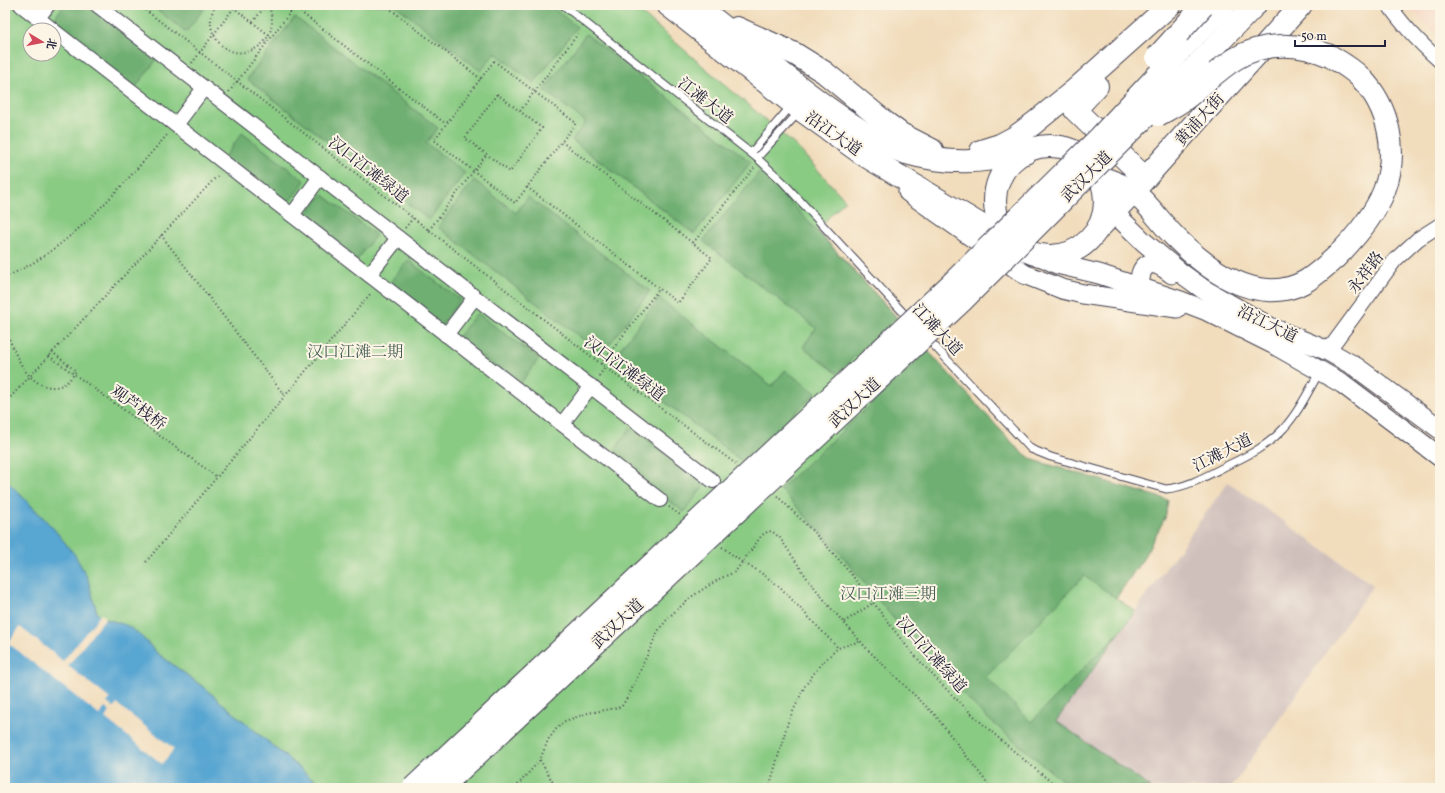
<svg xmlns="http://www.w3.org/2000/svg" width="1445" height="793" viewBox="0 0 1445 793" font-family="Vollkorn,'Noto Serif SC',serif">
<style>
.built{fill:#f4d3c0}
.industrial{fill:#d0c0bc}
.green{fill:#8acb84;stroke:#567660;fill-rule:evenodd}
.forest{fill:#6faf72;stroke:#486856}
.water{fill:#58a6d2;stroke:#3d6486}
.pier{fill:#f1dcbb}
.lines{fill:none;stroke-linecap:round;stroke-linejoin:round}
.lane-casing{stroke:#413e4e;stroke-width:9}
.street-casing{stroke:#413e4e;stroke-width:16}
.secondary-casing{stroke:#413e4e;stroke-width:21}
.primary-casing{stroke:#413e4e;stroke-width:24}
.highway-casing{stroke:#413e4e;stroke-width:24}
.path{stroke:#413e4e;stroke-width:2;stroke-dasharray:1 3;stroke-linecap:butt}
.lane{stroke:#fff;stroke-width:7}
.street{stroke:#fff;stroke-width:14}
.secondary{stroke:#fff;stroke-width:19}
.primary{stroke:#fff;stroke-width:22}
.highway{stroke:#fff;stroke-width:22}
.highway-bridge-casing{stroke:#413e4e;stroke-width:24;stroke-linecap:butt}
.path-bridge{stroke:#413e4e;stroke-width:2;stroke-dasharray:1 3;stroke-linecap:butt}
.highway-bridge{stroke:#fff;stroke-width:22}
.labels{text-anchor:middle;stroke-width:4;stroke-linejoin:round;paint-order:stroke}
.street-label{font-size:16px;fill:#22223b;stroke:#fcf5e5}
.park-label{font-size:16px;fill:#465d55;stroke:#fcf5e5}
</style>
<rect width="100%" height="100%" fill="#fcf5e5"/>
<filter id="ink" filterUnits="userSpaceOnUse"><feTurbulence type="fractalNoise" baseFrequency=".025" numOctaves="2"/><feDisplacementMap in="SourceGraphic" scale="8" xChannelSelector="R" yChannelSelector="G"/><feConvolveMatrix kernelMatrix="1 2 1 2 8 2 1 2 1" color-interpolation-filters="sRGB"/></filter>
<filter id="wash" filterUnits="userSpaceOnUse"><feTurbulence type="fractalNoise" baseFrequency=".012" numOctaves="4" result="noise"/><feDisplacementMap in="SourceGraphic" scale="16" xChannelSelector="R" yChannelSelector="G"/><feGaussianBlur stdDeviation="0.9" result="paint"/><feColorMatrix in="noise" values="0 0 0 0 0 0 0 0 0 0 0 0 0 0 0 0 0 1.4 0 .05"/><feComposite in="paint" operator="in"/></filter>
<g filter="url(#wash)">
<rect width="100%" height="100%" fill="#f1dcbb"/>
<path class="built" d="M 1405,5 L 1440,5 L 1440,37 Z"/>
<path class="industrial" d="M 1228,482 L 1373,585 L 1231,788 L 1151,788 L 1056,721 Z"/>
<path class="green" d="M 5,5 L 632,5 L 796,146 L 845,200 L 817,230 L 1018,449 L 1033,460 L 1168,500 L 1165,518 L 1142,560 L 1116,598 L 1135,611 L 1056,721 L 1151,788 L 330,788 L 310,777 L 203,687 L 157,653 L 138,633 L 119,623 L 102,618 L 97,613 L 95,605 L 53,528 L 5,479 ZM 30,30 L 54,30 L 54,54 L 30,54 Z"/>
<g class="forest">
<path d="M 64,5 L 87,5 L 157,59 L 135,88 L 51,23 Z"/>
<path d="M 151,5 L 207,5 L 186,32 Z"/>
<path d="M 395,5 L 549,5 L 577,27 L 534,83 L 495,53 L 481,71 Z"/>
<path d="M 295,17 L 438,128 L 426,143 L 465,173 L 429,220 L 247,79 Z"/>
<path d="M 586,34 L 751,162 L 694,234 L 572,140 L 586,122 L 544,90 Z"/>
<path d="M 242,133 L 305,181 L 285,207 L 223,159 Z"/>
<path d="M 761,170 L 896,317 L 837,373 L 803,347 L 816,328 L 703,241 Z"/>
<path d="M 474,180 L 516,213 L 528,197 L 650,291 L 602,354 L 438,227 Z"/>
<path d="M 322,194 L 376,235 L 356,261 L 302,220 Z"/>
<path d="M 408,260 L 460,300 L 441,326 L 388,285 Z"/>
<path d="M 659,298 L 772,386 L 785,370 L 816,393 L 743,462 L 611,361 Z"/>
<path d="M 477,313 L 539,359 L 519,385 L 457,338 Z"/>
<path d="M 928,351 L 1018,449 L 1033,460 L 1168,500 L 1165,518 L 1142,560 L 1116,598 L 1084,576 L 986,677 L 1031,722 L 1123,628 L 1056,721 L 1151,788 L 1073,788 L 1054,774 L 987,718 L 920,651 L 840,553 L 780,489 Z"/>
<path d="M 631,427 L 706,483 L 684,512 L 610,456 Z"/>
</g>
<path class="water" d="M 5,479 L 53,528 L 75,555 L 88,579 L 97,613 L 102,618 L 126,625 L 138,633 L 157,653 L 203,687 L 310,777 L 330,788 L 5,788 Z"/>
<path class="pier" d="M 101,614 L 106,617 L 68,666 L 110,699 L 107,703 L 114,708 L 117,704 L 174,749 L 162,764 L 105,718 L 110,712 L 105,708 L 99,715 L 8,643 L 20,627 L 63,661 Z"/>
</g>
<g filter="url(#ink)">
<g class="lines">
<defs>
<g id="lane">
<path d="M 563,5 L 757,158 L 782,181 L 910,320"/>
<path d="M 751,153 L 791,106"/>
<path d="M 757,158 L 800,111"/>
<path d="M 927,338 L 1031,449 L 1051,457 L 1166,489 C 1188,487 1206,476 1226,466 C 1247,456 1268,446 1284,428 C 1299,412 1309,390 1320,371"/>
</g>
<g id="street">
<path d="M 21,5 L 53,30"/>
<path d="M 97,5 L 713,481"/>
<path d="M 1389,5 C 1403,26 1421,44 1440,61"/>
<path d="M 38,18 L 48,5"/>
<path d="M 54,31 L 660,500"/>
<path d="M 176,125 L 204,88"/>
<path d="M 292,215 L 320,177"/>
<path d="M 369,275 L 398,238"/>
<path d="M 446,335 L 475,297"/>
<path d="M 1328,351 L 1395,260 L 1418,239 L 1440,225"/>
<path d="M 562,424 L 591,386"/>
</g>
<g id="secondary">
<path d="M 908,192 L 1024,274 L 1062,289 L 1083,294 L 1177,308"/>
<path d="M 1105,204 L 1144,242 L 1181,273 L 1203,289 L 1270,327 L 1328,351 L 1356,367 L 1440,429"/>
<path d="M 1038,255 L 1057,264 L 1099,274 L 1181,301 L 1207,311 L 1273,344 L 1343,384 L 1440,457"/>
<path d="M 1139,287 C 1140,281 1140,272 1144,268 C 1151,257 1166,269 1172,274"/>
</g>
<g id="primary">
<path d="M 668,5 L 801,110 L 864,155 L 984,227 L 1013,242"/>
<path d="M 696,5 C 743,41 787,79 835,113 C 857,128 880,145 906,153 C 948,165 984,163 1025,153"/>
<path d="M 737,28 L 795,54 L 824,72 L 886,123 L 901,134 L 932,150"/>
<path d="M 1097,86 L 1075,110 L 1145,178"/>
<circle cx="1050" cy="201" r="55"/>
<path d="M 981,151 L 1000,145 L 1015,137 L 1033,124 L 1076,89 L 1170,5"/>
<path d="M 1100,227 L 1133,192 L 1301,5"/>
</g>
<g id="highway">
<path d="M 1181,50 L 1225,5"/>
<path d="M 1198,64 L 1255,5"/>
<path d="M 1099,176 C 1109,181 1127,186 1135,193 C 1150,206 1161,223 1175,237 C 1200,262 1232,288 1268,290 C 1298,292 1315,276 1336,257 C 1353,240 1375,214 1384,191 C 1399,152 1389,106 1360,77 C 1351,68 1340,62 1330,56"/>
</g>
</defs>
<use href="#lane" class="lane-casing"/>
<use href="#street" class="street-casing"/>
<use href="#secondary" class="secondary-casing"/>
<use href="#primary" class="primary-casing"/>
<use href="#highway" class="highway-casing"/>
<g class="path">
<path d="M 139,5 L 605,367 L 736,464"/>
<path d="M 216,5 C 210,14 209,25 214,35 C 232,72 287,45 268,5"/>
<path d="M 230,5 L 269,35"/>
<path d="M 385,5 L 481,79"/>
<path d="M 294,7 L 446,124"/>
<path d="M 253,22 L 266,5"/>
<path d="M 494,61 L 576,123 L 515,203 L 434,140 Z"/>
<path d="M 192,63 L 236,5"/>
<path d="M 229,92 L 296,5"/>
<path d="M 497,94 L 542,128 L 510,172 L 465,138 Z"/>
<path d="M 520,111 L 580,31"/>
<path d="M 527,187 L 678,303 L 712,258 L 562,142"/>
<path d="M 405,228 L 413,218"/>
<path d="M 429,230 L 486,155"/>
<path d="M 161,235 L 285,396"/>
<path d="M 693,243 L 754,168"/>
<path d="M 5,277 C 69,251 122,185 167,135"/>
<path d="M 5,328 C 14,350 25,388 55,387 C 65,386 71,379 76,371 L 52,352"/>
<path d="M 601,364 L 659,289"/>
<path d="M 599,376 L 605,367"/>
<path d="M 5,403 L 20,387"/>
<path d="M 777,496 C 803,521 828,546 850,573 C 871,598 889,625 910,650 C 954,701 1006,746 1059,788"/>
<path d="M 669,507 L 680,515"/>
<path d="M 722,547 L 742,562 L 757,570 L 780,587 L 838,648"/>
<path d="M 146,562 L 371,293"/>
<path d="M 844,622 L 873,603"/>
<path d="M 540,760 L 556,788"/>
<path d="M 515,788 L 540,760 L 548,740 L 557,728 L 565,721 L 588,713 L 617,708 L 622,706 L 631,691 L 658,631 L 669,617 L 691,597 L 719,579 L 735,572 L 762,535 L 769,531 L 773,532 L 780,538 L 807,578 L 830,607 L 869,651 L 935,715 L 991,788"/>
<path d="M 769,788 L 788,722 L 805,686 L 820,665 L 838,648 L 861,641"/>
</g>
<use href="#lane" class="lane"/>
<use href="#street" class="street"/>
<use href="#secondary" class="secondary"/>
<use href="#primary" class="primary"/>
<use href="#highway" class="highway"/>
<defs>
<g id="highway-bridge">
<path d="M 1157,57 L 1203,6"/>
<path d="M 1158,115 C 1167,110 1177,105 1185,99 C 1202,86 1217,70 1235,59 C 1264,41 1300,43 1330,56"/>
<path d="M 413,788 L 949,286 L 1100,137 L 1181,50"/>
<path d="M 441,788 L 962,301 L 1198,64"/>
</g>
</defs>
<use href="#highway-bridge" class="highway-bridge-casing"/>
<g class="path-bridge">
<path d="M 49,356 L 217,477"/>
<path d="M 20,387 L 219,174"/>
</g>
<use href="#highway-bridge" class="highway-bridge"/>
</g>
</g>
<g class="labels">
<g class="street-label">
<text transform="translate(706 100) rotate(38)" y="6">江滩大道</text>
<text transform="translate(1199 119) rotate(-48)" y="6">黄浦大街</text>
<text transform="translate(834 133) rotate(35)" y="6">沿江大道</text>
<text transform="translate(369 169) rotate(38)" y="6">汉口江滩绿道</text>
<text transform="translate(1086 176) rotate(-45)" y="6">武汉大道</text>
<text transform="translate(1365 272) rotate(-53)" y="6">永祥路</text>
<text transform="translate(1268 323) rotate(26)" y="6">沿江大道</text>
<text transform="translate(938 329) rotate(47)" y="6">江滩大道</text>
<text transform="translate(625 368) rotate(37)" y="6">汉口江滩绿道</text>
<text transform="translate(854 402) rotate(-43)" y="6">武汉大道</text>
<text transform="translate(139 407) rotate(36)" y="6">观芦栈桥</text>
<text transform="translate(1222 452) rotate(-27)" y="6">江滩大道</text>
<text transform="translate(617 623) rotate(-43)" y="6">武汉大道</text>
<text transform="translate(932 654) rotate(48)" y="6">汉口江滩绿道</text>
</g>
<g class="park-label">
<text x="355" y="357">汉口江滩二期</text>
<text x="888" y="599">汉口江滩三期</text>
</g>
</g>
<rect width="1445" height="793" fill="none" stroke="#fcf5e5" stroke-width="20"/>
<g transform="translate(42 42) rotate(100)"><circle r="19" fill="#fcf5e5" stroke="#a5a1a1"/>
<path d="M0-3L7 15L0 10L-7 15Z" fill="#d1495b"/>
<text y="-6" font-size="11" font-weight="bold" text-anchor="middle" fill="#22223b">北</text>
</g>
<path d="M1295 40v6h90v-6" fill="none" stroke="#22223b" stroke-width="2"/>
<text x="1301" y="40" font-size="12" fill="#22223b" stroke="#fcf5e5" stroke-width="3" paint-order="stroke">50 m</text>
</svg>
